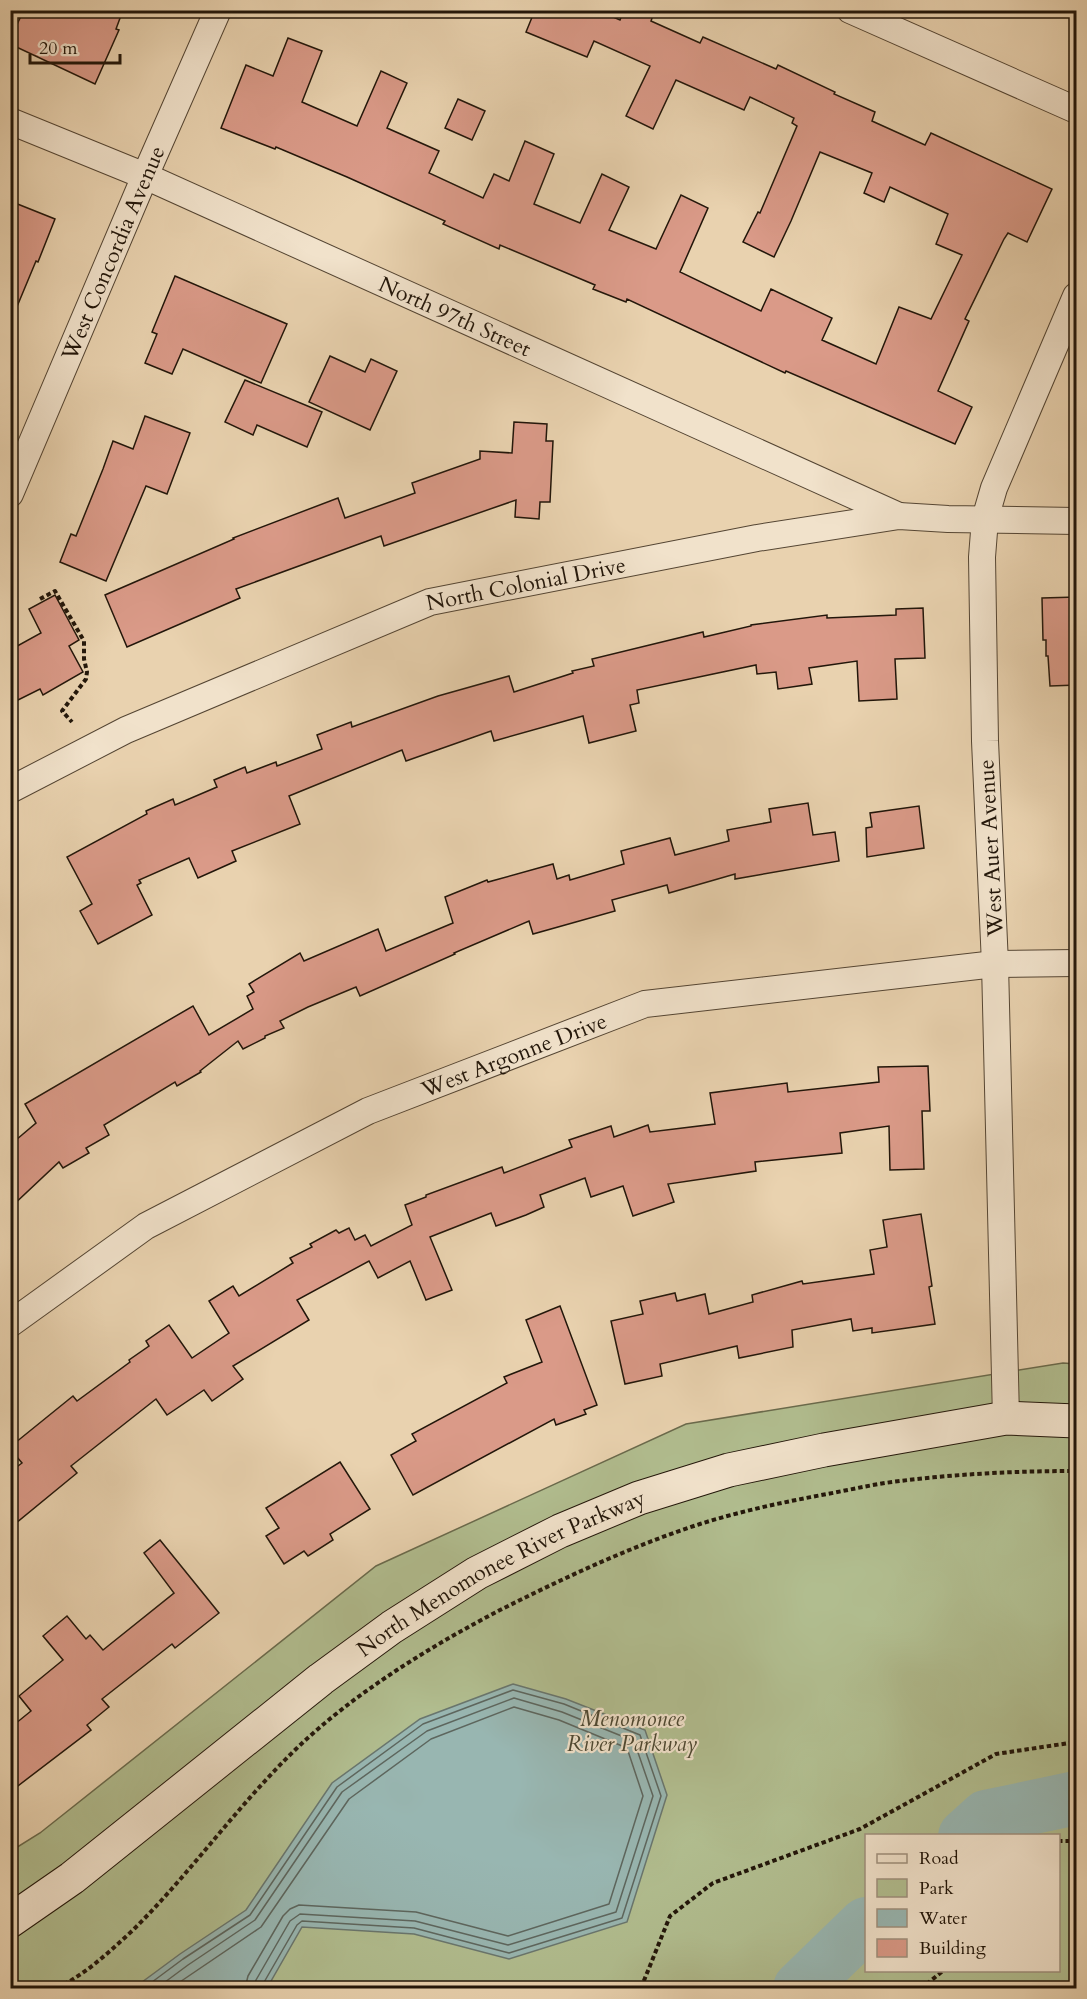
<svg xmlns="http://www.w3.org/2000/svg" width="1087" height="1999" viewBox="0 0 1087 1999" font-family="Cardo,serif">
<style>
.green{fill:#b1bd8f;stroke:#6a6a4c;stroke-width:1.5;fill-rule:evenodd}
.water{fill:#98b6b1;stroke:#69766e;stroke-width:1.5}
.lines{fill:none;stroke-linecap:round;stroke-linejoin:round}
.shore{stroke:#5d665e;stroke-width:1.5}
.river{stroke:#98b6b1;stroke-width:54}
.building{fill:#da9a88;stroke:#22160a;stroke-width:1.5}
.street-casing{stroke:#544533;stroke-width:28}
.secondary-casing{stroke:#22160a;stroke-width:35}
.path{stroke:#22160a;stroke-width:4;stroke-dasharray:4.5 3;stroke-linecap:butt}
.street{stroke:#f1e2cb;stroke-width:26}
.secondary{stroke:#f1e2cb;stroke-width:33}
.labels{text-anchor:middle;stroke-width:4.5;stroke-linejoin:round;paint-order:stroke}
.street-label{font-size:22px;fill:#22160a;stroke:#f1e2cb}
.park-label{font-size:22px;font-style:italic;fill:#4d4832;stroke:#f1e2cb}
</style>
<rect width="100%" height="100%" fill="#e9d2af"/>
<filter id="stains"><feTurbulence type="fractalNoise" baseFrequency=".00333" numOctaves="4"/><feColorMatrix values="0 0 0 0 .2 0 0 0 0 .09 0 0 0 0 .02 0 0 0 .5 -.17"/></filter>
<radialGradient id="worn" r=".72"><stop offset=".6" stop-color="#630" stop-opacity="0"/><stop offset="1" stop-color="#630" stop-opacity=".3"/></radialGradient>
<path class="green" d="M 1063,1363 L 1076,1364 L 1076,1988 L 11,1988 L 11,1851 L 40,1833 L 376,1566 L 686,1424 ZM 866,1836 L 1058,1836 L 1058,1970 L 866,1970 Z"/>
<path class="water" d="M 513,1684 L 566,1699 L 645,1730 L 667,1795 L 627,1922 L 509,1959 L 414,1934 L 302,1927 L 267,1988 L 134,1988 L 180,1954 L 246,1910 L 332,1783 L 420,1719 Z"/>
<g class="lines">
<g class="shore">
<path d="M 144,1988 L 183,1959 L 250,1915 L 337,1787 L 423,1724 L 513,1690 L 564,1704 L 640,1735 L 661,1796 L 622,1918 L 509,1953 L 414,1928 L 302,1921 L 297,1925 L 263,1984 L 262,1988"/>
<path d="M 157,1988 L 188,1965 L 255,1920 L 342,1792 L 427,1731 L 514,1698 L 562,1712 L 634,1741 L 653,1796 L 616,1912 L 508,1945 L 415,1921 L 300,1914 L 290,1921 L 256,1980 L 254,1988"/>
<path d="M 171,1988 L 261,1927 L 349,1799 L 431,1739 L 514,1707 L 559,1720 L 627,1748 L 643,1796 L 609,1904 L 508,1936 L 416,1912 L 299,1905 L 290,1909 L 283,1916 L 248,1976 L 245,1988"/>
</g>
<g class="river">
<path d="M 965,1836 L 986,1817 L 1076,1798"/>
<path d="M 800,1988 L 866,1924"/>
</g>
</g>
<g class="building">
<path d="M 24,10 L 123,10 L 116,29 L 119,30 L 95,84 L 10,44 L 10,39 Z"/>
<path d="M 535,10 L 597,10 L 620,20 L 624,10 L 655,10 L 651,21 L 700,43 L 703,37 L 776,69 L 778,65 L 835,92 L 834,94 L 875,112 L 872,121 L 925,145 L 931,133 L 1052,189 L 1027,242 L 1008,233 L 1004,239 L 965,319 L 969,321 L 938,391 L 972,407 L 955,444 L 786,371 L 785,373 L 627,299 L 626,302 L 593,289 L 595,285 L 500,245 L 499,249 L 443,224 L 445,221 L 347,177 L 276,147 L 275,149 L 221,128 L 246,65 L 273,76 L 288,38 L 322,51 L 302,102 L 357,126 L 381,71 L 407,83 L 387,128 L 439,151 L 429,173 L 483,198 L 494,174 L 509,181 L 525,141 L 554,154 L 534,204 L 580,223 L 602,174 L 629,187 L 609,230 L 656,249 L 681,195 L 708,208 L 680,272 L 761,311 L 771,289 L 832,318 L 822,340 L 876,364 L 899,307 L 931,319 L 962,255 L 936,244 L 948,214 L 890,187 L 884,202 L 864,193 L 872,173 L 820,152 L 791,221 L 774,257 L 743,242 L 758,212 L 760,213 L 797,126 L 792,123 L 794,118 L 750,97 L 744,110 L 676,80 L 653,129 L 626,116 L 650,66 L 594,41 L 587,57 L 526,32 Z"/>
<path d="M 458,99 L 485,111 L 472,140 L 445,128 Z"/>
<path d="M 10,201 L 55,219 L 38,262 L 36,261 L 11,321 Z"/>
<path d="M 175,276 L 287,324 L 261,383 L 183,349 L 172,374 L 145,363 L 157,334 L 152,332 Z"/>
<path d="M 330,356 L 365,372 L 371,359 L 397,371 L 370,430 L 309,402 Z"/>
<path d="M 245,380 L 322,412 L 307,447 L 257,425 L 253,435 L 225,422 Z"/>
<path d="M 145,416 L 190,433 L 167,494 L 146,486 L 106,581 L 60,562 L 71,534 L 76,536 L 103,469 L 113,441 L 133,449 Z"/>
<path d="M 514,422 L 547,424 L 546,441 L 553,441 L 550,502 L 540,502 L 539,519 L 515,517 L 516,500 L 384,546 L 381,536 L 236,589 L 240,598 L 127,647 L 105,595 L 234,539 L 233,538 L 338,498 L 345,518 L 415,493 L 412,483 L 480,459 L 480,451 L 512,453 Z"/>
<path d="M 55,595 L 79,640 L 69,646 L 83,672 L 43,695 L 40,689 L 10,704 L 10,650 L 41,633 L 29,609 Z"/>
<path d="M 1077,597 L 1077,685 L 1050,686 L 1048,656 L 1046,656 L 1046,640 L 1043,640 L 1042,598 Z"/>
<path d="M 923,608 L 925,658 L 895,659 L 897,699 L 859,701 L 857,661 L 809,668 L 812,684 L 778,689 L 776,672 L 757,674 L 756,665 L 637,690 L 639,703 L 630,705 L 636,731 L 589,743 L 583,716 L 494,741 L 491,731 L 406,761 L 402,750 L 289,796 L 300,824 L 232,851 L 236,861 L 198,878 L 189,858 L 139,880 L 141,883 L 137,885 L 152,915 L 98,944 L 80,911 L 92,904 L 67,857 L 147,814 L 146,811 L 173,799 L 175,805 L 217,787 L 214,780 L 245,767 L 247,773 L 276,762 L 277,766 L 322,749 L 317,735 L 351,722 L 352,727 L 438,696 L 509,676 L 514,692 L 573,673 L 572,671 L 594,666 L 592,659 L 703,632 L 704,637 L 751,626 L 751,625 L 827,615 L 827,618 L 896,615 L 896,609 Z"/>
<path d="M 808,803 L 813,835 L 835,832 L 839,861 L 735,879 L 735,874 L 669,893 L 667,885 L 612,900 L 615,911 L 533,934 L 529,921 L 454,953 L 455,954 L 360,996 L 356,987 L 308,1007 L 280,1021 L 284,1028 L 265,1036 L 265,1038 L 243,1049 L 238,1041 L 200,1071 L 201,1072 L 177,1086 L 175,1082 L 104,1125 L 109,1135 L 86,1148 L 89,1153 L 63,1168 L 59,1162 L 10,1208 L 10,1145 L 36,1123 L 25,1104 L 193,1006 L 209,1035 L 253,1009 L 247,996 L 254,992 L 249,984 L 300,953 L 304,961 L 378,929 L 386,951 L 453,923 L 445,897 L 487,880 L 488,882 L 553,864 L 557,879 L 569,875 L 570,880 L 624,864 L 621,851 L 670,838 L 675,855 L 729,841 L 727,830 L 771,822 L 769,809 Z"/>
<path d="M 919,806 L 924,848 L 867,857 L 866,828 L 872,827 L 870,813 Z"/>
<path d="M 928,1066 L 930,1111 L 922,1111 L 924,1169 L 890,1170 L 889,1126 L 840,1133 L 842,1153 L 755,1162 L 756,1171 L 668,1184 L 674,1202 L 633,1216 L 623,1186 L 591,1197 L 585,1178 L 540,1195 L 544,1207 L 526,1215 L 496,1226 L 491,1213 L 430,1237 L 452,1290 L 426,1300 L 410,1261 L 378,1278 L 369,1261 L 297,1300 L 309,1320 L 233,1366 L 243,1379 L 212,1401 L 204,1390 L 167,1415 L 156,1399 L 71,1466 L 77,1473 L 10,1528 L 10,1472 L 22,1463 L 10,1449 L 10,1447 L 73,1396 L 77,1401 L 130,1362 L 129,1360 L 149,1346 L 146,1341 L 169,1325 L 192,1358 L 229,1333 L 209,1301 L 233,1286 L 239,1296 L 293,1263 L 290,1258 L 312,1247 L 310,1244 L 336,1230 L 339,1233 L 349,1228 L 355,1240 L 365,1235 L 371,1246 L 412,1225 L 405,1205 L 426,1197 L 426,1195 L 502,1167 L 504,1173 L 572,1147 L 569,1140 L 611,1126 L 614,1137 L 648,1125 L 650,1132 L 715,1124 L 710,1093 L 787,1083 L 788,1092 L 879,1082 L 878,1067 Z"/>
<path d="M 921,1214 L 932,1286 L 929,1287 L 935,1324 L 872,1333 L 872,1328 L 853,1331 L 851,1319 L 792,1330 L 793,1347 L 739,1358 L 737,1346 L 660,1364 L 662,1376 L 625,1384 L 611,1321 L 643,1314 L 640,1301 L 675,1293 L 677,1301 L 705,1294 L 709,1314 L 753,1302 L 752,1295 L 802,1281 L 803,1284 L 874,1274 L 870,1250 L 887,1247 L 883,1220 Z"/>
<path d="M 560,1306 L 597,1405 L 584,1410 L 586,1414 L 556,1425 L 554,1419 L 413,1495 L 391,1455 L 416,1441 L 412,1434 L 507,1383 L 504,1377 L 542,1362 L 526,1320 Z"/>
<path d="M 340,1462 L 370,1509 L 330,1534 L 333,1540 L 308,1556 L 304,1551 L 284,1564 L 266,1536 L 279,1528 L 266,1508 Z"/>
<path d="M 160,1540 L 219,1613 L 175,1648 L 172,1644 L 102,1699 L 109,1707 L 87,1725 L 91,1730 L 10,1792 L 10,1728 L 31,1711 L 19,1696 L 63,1660 L 43,1636 L 67,1616 L 86,1639 L 90,1635 L 103,1650 L 174,1593 L 144,1553 Z"/>
</g>
<g class="lines">
<defs>
<g id="street">
<path d="M 850,10 L 1076,110"/>
<path id="s1" d="M 10,121 L 145,176 L 899,516"/>
<path id="s2" d="M 10,494 L 145,176 L 218,10"/>
<path id="s3" d="M 10,790 L 126,730 L 430,602 L 757,538 L 899,516 L 948,519 L 1076,521"/>
<path id="s4" d="M 10,1324 L 146,1226 L 368,1111 L 645,1004 L 995,964 L 1076,963"/>
<path d="M 1006,1418 L 995,964 L 985,741 L 982,557 L 985,519 L 994,488 L 1076,296"/>
</g>
<g id="secondary">
<path id="s5" d="M 10,1921 L 72,1878 L 321,1679 L 392,1627 L 477,1573 L 560,1531 L 639,1498 L 729,1470 L 824,1450 L 1006,1418 L 1076,1421"/>
</g>
</defs>
<use href="#street" class="street-casing"/>
<use href="#secondary" class="secondary-casing"/>
<g class="path">
<path d="M 40,599 L 55,591 L 84,641 L 84,659 L 87,672 L 86,679 L 62,711 L 72,722"/>
<path d="M 1071,1451 L 1071,1471"/>
<path d="M 1058,1841 L 1076,1841"/>
<path d="M 57,1988 C 86,1974 108,1953 132,1931 C 190,1874 237,1806 296,1749 C 354,1693 431,1646 502,1609 C 566,1577 632,1546 700,1524 C 741,1511 784,1502 827,1494 C 849,1490 870,1485 892,1482 C 953,1474 1015,1471 1076,1471"/>
<path d="M 641,1988 L 670,1916 L 713,1883 L 860,1829 L 996,1754 L 1076,1742"/>
<path d="M 912,1988 L 928,1983 L 944,1970"/>
</g>
<use href="#street" class="street"/>
<use href="#secondary" class="secondary"/>
</g>
<g class="labels">
<g class="street-label">
<text dy="8" stroke="none"><textPath href="#s2" startOffset="262">West Concordia Avenue</textPath></text>
<text dy="8" stroke="none"><textPath href="#s1" startOffset="486">North 97th Street</textPath></text>
<text dy="8" stroke="none"><textPath href="#s3" startOffset="558">North Colonial Drive</textPath></text>
<text transform="translate(990 848) rotate(-93)" y="8">West Auer Avenue</text>
<text dy="8" stroke="none"><textPath href="#s4" startOffset="574">West Argonne Drive</textPath></text>
<text dy="8" stroke="none"><textPath href="#s5" startOffset="604">North Menomonee River Parkway</textPath></text>
</g>
<g class="park-label">
<text x="632" y="1726">Menomonee<tspan x="632" dy="25">River Parkway</tspan></text>
</g>
</g>
<rect width="1087" height="1999" fill="none" stroke="#e9d2af" stroke-width="36"/>
<rect x="12" y="12" width="1063" height="1975" fill="none" stroke="#22160a" stroke-width="3"/>
<rect x="18" y="18" width="1051" height="1963" fill="none" stroke="#22160a" stroke-width="1.5"/>
<rect x="865" y="1834" width="195" height="138" fill="#f1e2cb" stroke="#9e907e" stroke-width="1.5"/>
<rect x="877" y="1854" width="30" height="9" fill="#f1e2cb" stroke="#9e907e" stroke-width="1.5"/>
<text x="919" y="1864" font-size="18" fill="#22160a">Road</text>
<rect x="877" y="1879" width="30" height="18" fill="#b1bd8f" stroke="#9e907e" stroke-width="1.5"/>
<text x="919" y="1894" font-size="18" fill="#22160a">Park</text>
<rect x="877" y="1909" width="30" height="18" fill="#98b6b1" stroke="#9e907e" stroke-width="1.5"/>
<text x="919" y="1924" font-size="18" fill="#22160a">Water</text>
<rect x="877" y="1939" width="30" height="18" fill="#da9a88" stroke="#9e907e" stroke-width="1.5"/>
<text x="919" y="1954" font-size="18" fill="#22160a">Building</text>
<path d="M30 54v9h90v-9" fill="none" stroke="#22160a" stroke-width="3"/>
<text x="39" y="54" font-size="18" fill="#22160a" stroke="#f1e2cb" stroke-width="4.5" paint-order="stroke">20 m</text>
<rect width="100%" height="100%" filter="url(#stains)"/>
<rect width="100%" height="100%" fill="url(#worn)"/>
</svg>
